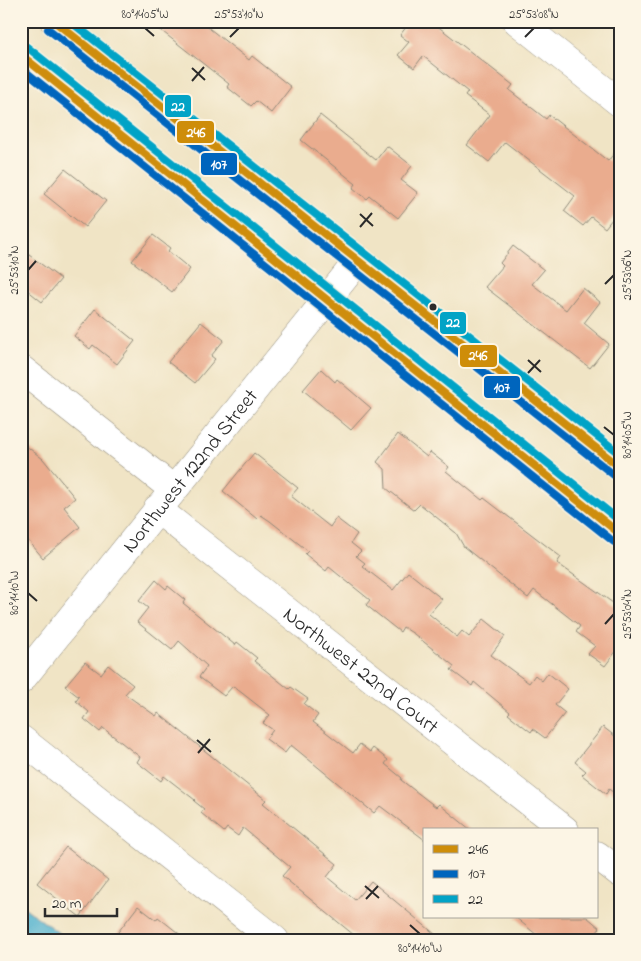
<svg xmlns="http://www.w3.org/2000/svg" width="641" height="961" viewBox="0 0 641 961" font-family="'Indie Flower',sans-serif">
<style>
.water{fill:#4fb1ce;stroke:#3d6e7c}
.building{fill:#eaac8e}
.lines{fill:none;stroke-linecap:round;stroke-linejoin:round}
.street-casing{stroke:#8e8878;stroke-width:29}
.secondary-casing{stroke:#8e8878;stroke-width:29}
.street{stroke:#fff;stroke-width:28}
.secondary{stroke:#fbe6c4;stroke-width:28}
.bus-1-casing{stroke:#fcf5e5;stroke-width:11}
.bus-2-casing{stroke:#fcf5e5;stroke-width:11}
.bus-3-casing{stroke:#fcf5e5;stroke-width:11}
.bus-1{stroke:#ce8d09;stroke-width:8}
.bus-2{stroke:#0065bd;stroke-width:8}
.bus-3{stroke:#02a3c6;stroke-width:8}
.ticks{fill:none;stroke:#2b2b2b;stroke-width:2}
.bus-dot{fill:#2b2b2b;stroke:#fcf5e5;stroke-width:2}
.labels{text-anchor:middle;stroke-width:4.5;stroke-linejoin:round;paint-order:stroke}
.street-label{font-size:21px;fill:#2b2b2b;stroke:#fcf5e5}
.line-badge{stroke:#fcf5e5;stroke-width:2}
.badge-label{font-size:14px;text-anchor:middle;font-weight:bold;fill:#fff}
.neatline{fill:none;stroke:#2b2b2b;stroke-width:2}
.ticks-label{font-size:12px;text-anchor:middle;fill:#2b2b2b}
</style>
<rect width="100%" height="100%" fill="#fcf5e5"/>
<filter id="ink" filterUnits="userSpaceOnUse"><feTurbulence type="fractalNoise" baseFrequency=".02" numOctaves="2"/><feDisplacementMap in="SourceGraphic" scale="10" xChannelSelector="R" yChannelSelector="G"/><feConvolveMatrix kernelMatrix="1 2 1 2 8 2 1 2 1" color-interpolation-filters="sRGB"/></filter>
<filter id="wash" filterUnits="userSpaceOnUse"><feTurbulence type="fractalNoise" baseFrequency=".0096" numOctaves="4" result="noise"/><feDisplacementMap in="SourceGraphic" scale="20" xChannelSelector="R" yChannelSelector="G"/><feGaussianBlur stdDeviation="1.12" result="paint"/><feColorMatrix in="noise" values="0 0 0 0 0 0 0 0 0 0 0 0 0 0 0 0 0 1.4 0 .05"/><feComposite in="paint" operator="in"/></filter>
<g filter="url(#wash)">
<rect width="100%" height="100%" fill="#f0e4c5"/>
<path class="water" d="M 21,905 L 68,940 L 21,940 Z"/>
<g id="blocks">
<g class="building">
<path d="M 149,21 L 200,21 L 249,60 L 252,56 L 291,87 L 271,113 L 256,101 L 251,106 L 227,87 L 229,84 Z"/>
<path d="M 411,21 L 431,21 L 513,85 L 509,90 L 546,119 L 549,115 L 608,161 L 620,146 L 620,209 L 605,228 L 591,217 L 583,226 L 564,211 L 575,196 L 505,142 L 489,162 L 467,145 L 490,115 L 465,96 L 468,92 L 423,56 L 414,68 L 398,55 L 409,42 L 400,35 Z"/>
<path d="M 320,115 L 376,160 L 387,146 L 412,166 L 401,180 L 418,193 L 398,218 L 370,196 L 367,199 L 353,188 L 356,184 L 301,140 Z"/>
<path d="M 65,169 L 106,201 L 85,227 L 44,194 Z"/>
<path d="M 153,235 L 170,248 L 168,251 L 190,269 L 172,292 L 132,261 Z"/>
<path d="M 513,246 L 544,270 L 532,284 L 566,310 L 583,288 L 600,302 L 584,323 L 609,344 L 590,368 L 485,287 L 503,266 L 500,263 Z"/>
<path d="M 21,249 L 61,279 L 42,302 L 21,285 Z"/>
<path d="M 95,309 L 135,341 L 117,364 L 93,345 L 90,349 L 74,336 Z"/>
<path d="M 201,322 L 224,340 L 211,356 L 215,359 L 195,383 L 168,362 Z"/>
<path d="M 321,369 L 335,382 L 337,379 L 371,408 L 351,430 L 303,390 Z"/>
<path d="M 398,434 L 427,457 L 430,452 L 449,467 L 446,471 L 482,500 L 484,498 L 561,557 L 557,563 L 620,608 L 620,646 L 605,666 L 588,654 L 595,646 L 576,632 L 580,626 L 534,590 L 528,598 L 464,547 L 456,533 L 420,504 L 414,510 L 386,488 L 385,469 L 377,462 Z"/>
<path d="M 21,442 L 43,459 L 75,498 L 64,507 L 80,527 L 43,558 L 21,532 Z"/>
<path d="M 254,453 L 298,488 L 291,496 L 330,527 L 336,518 L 357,534 L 351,543 L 361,551 L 356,556 L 365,563 L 362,566 L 393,590 L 408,572 L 442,599 L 429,614 L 457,637 L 462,631 L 469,637 L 484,619 L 505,636 L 491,655 L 529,683 L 535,675 L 542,681 L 548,673 L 568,689 L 555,705 L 565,713 L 545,738 L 533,729 L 531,732 L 508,714 L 510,712 L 474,682 L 472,686 L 451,670 L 454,666 L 414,634 L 403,627 L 400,632 L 366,605 L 370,600 L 329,567 L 326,571 L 305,554 L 308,551 L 270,521 L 261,515 L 257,519 L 223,491 Z"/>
<path d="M 156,580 L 166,589 L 168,586 L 185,600 L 183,603 L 235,645 L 237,642 L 257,658 L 254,661 L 289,689 L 291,687 L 308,699 L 304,704 L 318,715 L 313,722 L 353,753 L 360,744 L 370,752 L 373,748 L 388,760 L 385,764 L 402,778 L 401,780 L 436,807 L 439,804 L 471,830 L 425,830 L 425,840 L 380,806 L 374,813 L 291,745 L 285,753 L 266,739 L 273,730 L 263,723 L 270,715 L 233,686 L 224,696 L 199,677 L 207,666 L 179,641 L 172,650 L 137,622 L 148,608 L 139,601 Z"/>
<path d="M 85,662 L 101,674 L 108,665 L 133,685 L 125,694 L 156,716 L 158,713 L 266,800 L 263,803 L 337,864 L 327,877 L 355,900 L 371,881 L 442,940 L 360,940 L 282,876 L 290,867 L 243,828 L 238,836 L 227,828 L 224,832 L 201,813 L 204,809 L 194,801 L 195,800 L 164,776 L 161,781 L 137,762 L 140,757 L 103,728 L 100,732 L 84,719 L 89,712 L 76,701 L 79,697 L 65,686 Z"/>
<path d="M 603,727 L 620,740 L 620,798 L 609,789 L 606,794 L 582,775 L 586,771 L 575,762 Z"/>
<path d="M 66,847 L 108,880 L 80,917 L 37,883 Z"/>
<path d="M 138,906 L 156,920 L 158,917 L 187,940 L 112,940 Z"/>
<path d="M 515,917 L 587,917 L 600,928 L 591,940 L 543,940 Z"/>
</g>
</g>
</g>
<g filter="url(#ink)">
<use href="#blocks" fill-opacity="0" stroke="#8e8878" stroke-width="1"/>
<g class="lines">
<defs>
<g id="street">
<path d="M 517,21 L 620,103"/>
<path d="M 21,369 L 173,489"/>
<path id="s1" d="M 157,509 L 565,830"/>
<path id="s2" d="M 21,680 L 357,262"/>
<path d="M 21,739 L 275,940"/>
<path d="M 597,855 L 620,873"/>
</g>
<g id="secondary">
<path d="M 54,21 L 620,467"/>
<path d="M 21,55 L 620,534"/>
</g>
</defs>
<use href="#street" class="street-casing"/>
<use href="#secondary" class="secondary-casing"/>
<use href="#street" class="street"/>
<use href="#secondary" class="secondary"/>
<defs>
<g id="bus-1">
<path d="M 54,21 L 620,467"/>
<path d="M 21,55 L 620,534"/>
</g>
<g id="bus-2">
<path d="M 48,29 L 614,475"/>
<path d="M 21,68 L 614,542"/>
</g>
<g id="bus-3">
<path d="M 70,21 L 620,454"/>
<path d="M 27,47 L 620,521"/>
</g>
</defs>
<use href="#bus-1" class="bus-1-casing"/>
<use href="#bus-2" class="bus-2-casing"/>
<use href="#bus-3" class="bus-3-casing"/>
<use href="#bus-1" class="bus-1"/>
<use href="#bus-2" class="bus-2"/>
<use href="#bus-3" class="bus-3"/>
</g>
</g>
<path class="ticks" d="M 145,28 L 154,36M 230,37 L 239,28M 525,37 L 534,28M 192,68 L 205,80M 192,81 L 204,67M 360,214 L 373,226M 360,227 L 372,213M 28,270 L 36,261M 605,284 L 614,275M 528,360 L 541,372M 528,373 L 540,360M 604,427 L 614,435M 28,593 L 37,601M 605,624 L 614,614M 197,740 L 211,752M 198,753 L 210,739M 365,886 L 379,898M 366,899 L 378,886M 410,925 L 420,934"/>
<circle class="bus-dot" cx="433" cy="307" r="4.5"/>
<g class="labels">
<g class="street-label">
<text dy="7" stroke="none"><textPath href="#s2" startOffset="269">Northwest 122nd Street</textPath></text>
<text dy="7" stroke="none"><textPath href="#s1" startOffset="260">Northwest 22nd Court</textPath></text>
</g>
</g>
<g class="line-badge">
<rect x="164" y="94" width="28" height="24" rx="5" fill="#02a3c6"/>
<rect x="176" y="120" width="39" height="24" rx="5" fill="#ce8d09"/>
<rect x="200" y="152" width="38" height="24" rx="5" fill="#0065bd"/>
<rect x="439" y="311" width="28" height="24" rx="5" fill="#02a3c6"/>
<rect x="459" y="344" width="39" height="24" rx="5" fill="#ce8d09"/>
<rect x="483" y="375" width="38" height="24" rx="5" fill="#0065bd"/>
</g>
<g class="badge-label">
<text x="178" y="111">22</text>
<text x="196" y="137">246</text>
<text x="219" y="169">107</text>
<text x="453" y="327">22</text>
<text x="478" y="360">246</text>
<text x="502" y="392">107</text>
</g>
<rect width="641" height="961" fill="none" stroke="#fcf5e5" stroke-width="55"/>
<rect x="423" y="828" width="175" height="90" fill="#fcf5e5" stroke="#a8a49b"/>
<rect x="433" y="845" width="25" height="8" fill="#ce8d09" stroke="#a8a49b"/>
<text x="468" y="854" font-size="15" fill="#2b2b2b">246</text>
<rect x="433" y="870" width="25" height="8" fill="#0065bd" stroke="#a8a49b"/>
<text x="468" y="878" font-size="15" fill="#2b2b2b">107</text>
<rect x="433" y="895" width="25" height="8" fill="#02a3c6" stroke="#a8a49b"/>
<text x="468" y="904" font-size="15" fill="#2b2b2b">22</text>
<path d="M45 908v8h72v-8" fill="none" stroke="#2b2b2b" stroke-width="2.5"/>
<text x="52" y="908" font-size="15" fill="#2b2b2b" stroke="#fcf5e5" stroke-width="4" paint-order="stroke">20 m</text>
<rect x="28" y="28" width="586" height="906" class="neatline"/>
<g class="ticks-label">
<text x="145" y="18">80°14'05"W</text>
<text x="239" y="18">25°53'10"N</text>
<text x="534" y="18">25°53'08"N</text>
<text transform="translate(14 270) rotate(-90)" y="4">25°53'10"N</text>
<text transform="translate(627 275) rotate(-90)" y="4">25°53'06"N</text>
<text transform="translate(627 435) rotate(-90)" y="4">80°14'05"W</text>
<text transform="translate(14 593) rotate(-90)" y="4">80°14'10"W</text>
<text transform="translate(627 614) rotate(-90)" y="4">25°53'04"N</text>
<text x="420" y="952">80°14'10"W</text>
</g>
</svg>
